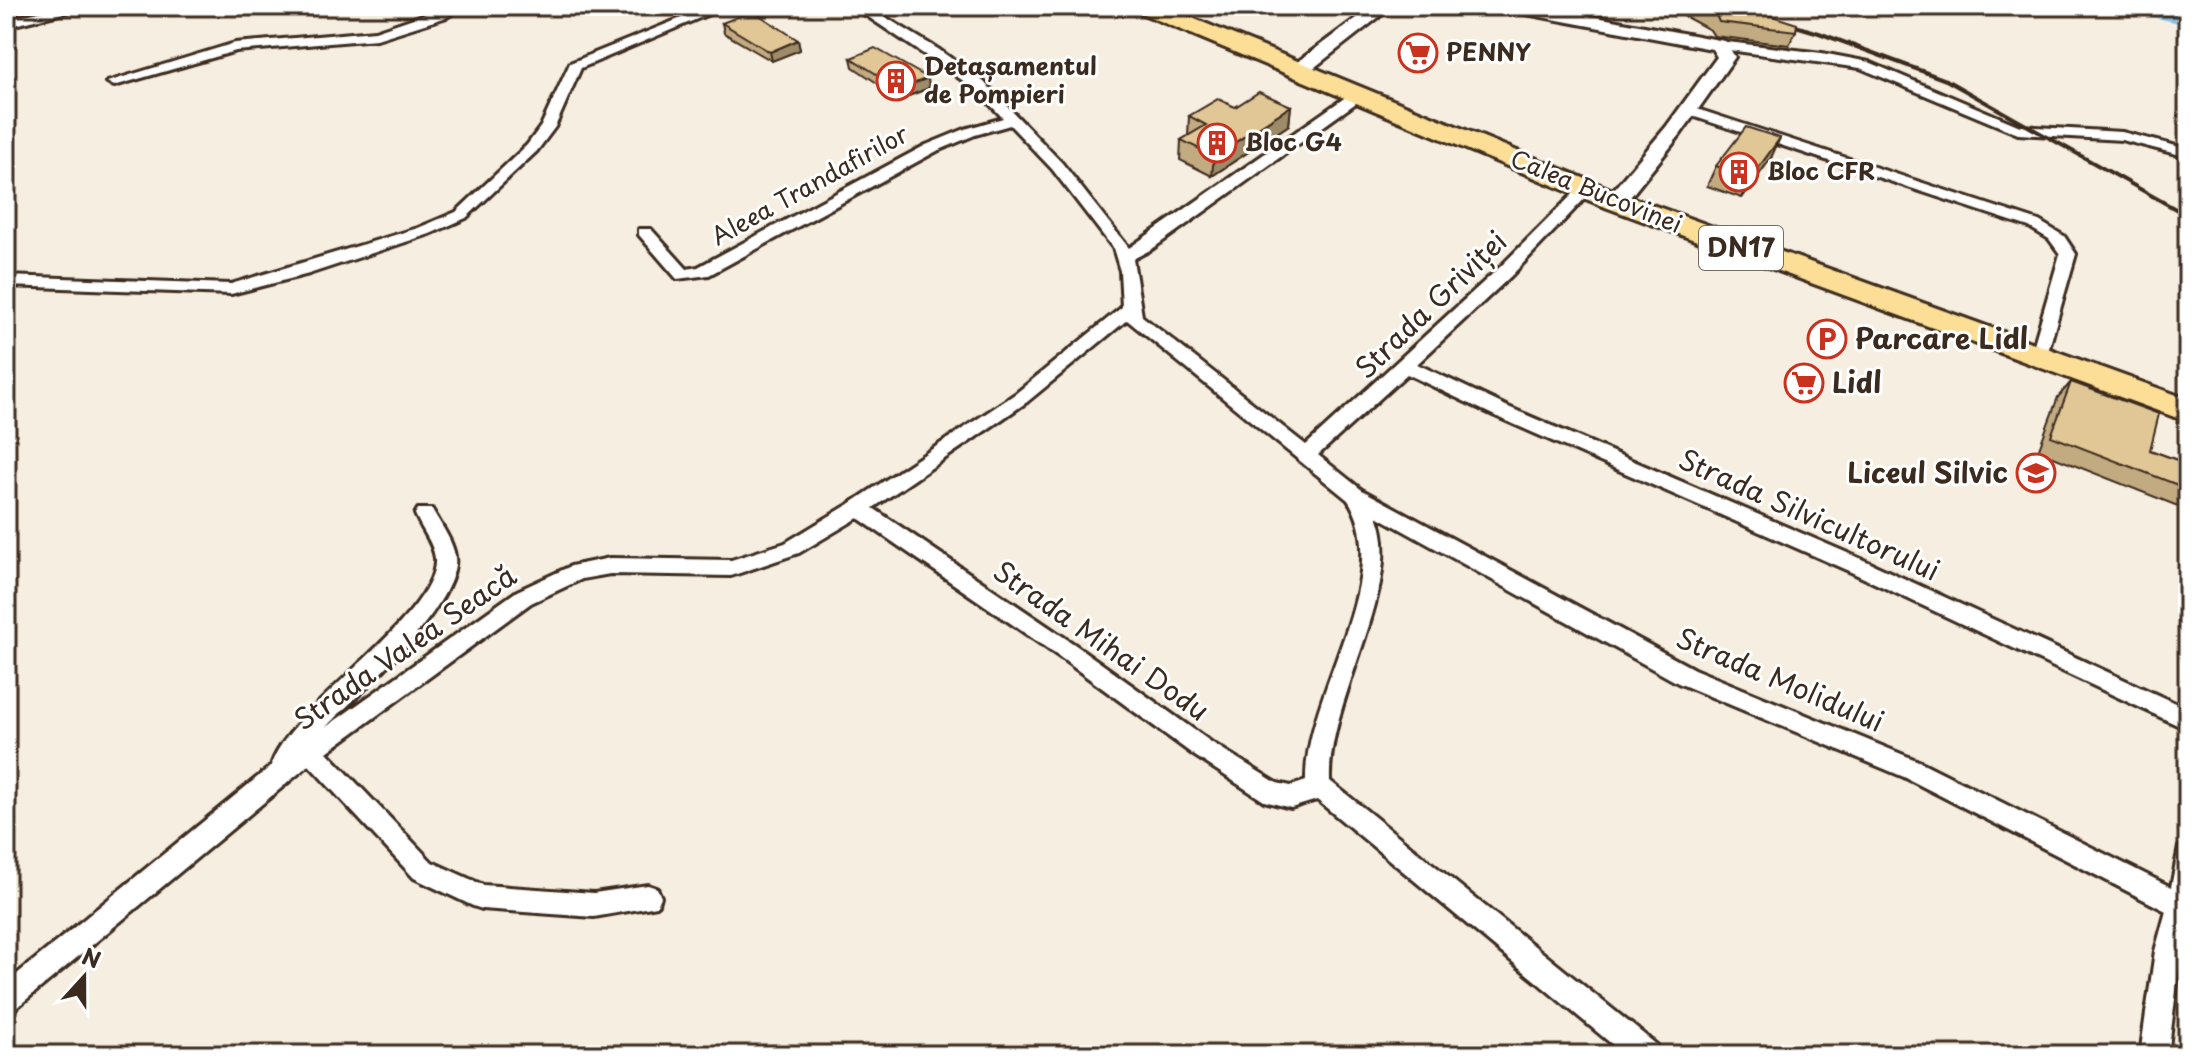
<svg xmlns="http://www.w3.org/2000/svg" width="2194" height="1061" viewBox="0 0 2194 1061" font-family="'Playpen Sans',sans-serif">
<style>
.lines{fill:none;stroke-linecap:round;stroke-linejoin:round}
.river{fill:#81c1e2;fill-rule:evenodd}
.street-casing{stroke:#3b2a1e;stroke-width:6}
.secondary-casing{stroke:#3b2a1e;stroke-width:6}
.highway-casing{stroke:#3b2a1e;stroke-width:6}
.street{fill:#fff;fill-rule:evenodd}
.secondary{fill:#fff;fill-rule:evenodd}
.highway{fill:#fcde96;fill-rule:evenodd}
.rail{stroke:#3b2a1e;stroke-width:4}
.wall{fill:#c2aa81;stroke:#3b2a1e;stroke-width:2}
.shaded-wall{fill:#9e8b69;stroke:#3b2a1e;stroke-width:2}
.building{fill:#e1c696;stroke:#3b2a1e;stroke-width:2}
.labels{text-anchor:middle;stroke-width:6;stroke-linejoin:round;paint-order:stroke}
.far-poi-label{font-size:24px;font-weight:bold;fill:#3b2a1e;stroke:#fff;text-anchor:start}
.far-street-label{font-size:24px;fill:#3b2a1e;stroke:#fff}
.shield{fill:#fff;stroke:#766a62;stroke-width:2}
.shield-label{font-size:26px;font-weight:bold;fill:#3b2a1e}
.street-label{font-size:28px;fill:#3b2a1e;stroke:#fff}
.poi-label{font-size:28px;font-weight:bold;fill:#3b2a1e;stroke:#fff;text-anchor:start}
</style>
<rect width="100%" height="100%" fill="#f6eee0"/>
<filter id="ink" filterUnits="userSpaceOnUse"><feTurbulence type="fractalNoise" baseFrequency=".0125" numOctaves="2"/><feDisplacementMap in="SourceGraphic" scale="16" xChannelSelector="R" yChannelSelector="G"/><feConvolveMatrix kernelMatrix="1 2 1 2 8 2 1 2 1" color-interpolation-filters="sRGB"/></filter>
<g filter="url(#ink)">
<g class="lines">
<path class="river" d="M 2117,6 L 2157,6 L 2188,13 L 2188,25 L 2121,10 Z"/>
<defs>
<g id="street">
<path d="M 68,6 L 92,6 L 6,27 L 6,19 Z"/>
<path d="M 449,6 L 465,6 L 447,17 L 377,39 L 236,51 L 114,86 L 107,82 L 235,43 L 375,31 Z"/>
<path d="M 711,6 L 728,6 L 581,68 L 555,127 L 537,151 L 466,218 L 430,234 L 309,274 L 231,294 L 6,286 L 6,276 L 231,284 L 418,228 L 456,212 L 527,145 L 541,126 L 570,63 Z"/>
<path d="M 852,6 L 867,6 L 938,49 L 984,82 L 1062,163 L 1129,248 L 1353,92 L 1363,92 L 1363,98 L 1152,249 L 1133,259 L 1142,316 L 1306,445 L 1500,267 L 1581,186 L 1591,186 L 1591,192 L 1512,275 L 1417,364 L 1506,406 L 1866,561 L 2188,709 L 2188,730 L 1851,572 L 1493,415 L 1407,374 L 1318,455 L 1362,490 L 1694,669 L 1921,762 L 2171,887 L 2179,847 L 2188,843 L 2188,926 L 2181,951 L 2168,1055 L 2140,1055 L 2155,951 L 2166,911 L 1904,777 L 1678,683 L 1377,516 C 1406,584 1327,699 1330,781 L 1657,1045 L 1661,1055 L 1625,1055 L 1317,800 L 1291,808 L 1264,801 L 1195,756 L 1061,658 L 858,518 L 799,553 L 731,576 L 610,574 L 582,579 L 531,603 L 327,752 L 432,862 L 483,885 L 594,893 L 648,885 L 657,888 L 661,897 L 657,906 L 594,917 L 482,909 L 473,906 L 414,878 L 309,765 L 15,1009 L 6,1013 L 6,983 L 271,766 C 287,708 440,617 435,558 C 433,542 421,529 415,514 L 418,509 L 432,509 C 440,524 458,547 455,565 C 448,615 362,691 326,727 L 517,591 L 571,566 L 610,558 L 731,560 L 785,543 L 851,503 L 1015,394 L 1122,307 L 1120,271 L 1113,248 L 1052,169 L 1010,125 L 975,135 L 937,151 L 709,275 L 677,279 L 639,235 L 639,229 L 651,229 L 687,269 L 698,267 L 926,145 L 965,129 L 1003,118 L 974,88 ZM 1127,320 L 1348,500 C 1397,576 1304,693 1306,781 L 1291,786 L 1277,783 L 1211,742 L 1077,646 L 873,508 L 1027,402 Z"/>
<path d="M 1848,6 L 1861,6 L 1855,10 Z"/>
<path d="M 1719,41 L 1822,53 L 1869,62 L 2020,126 L 2122,132 L 2188,149 L 2188,157 L 2122,140 L 2018,134 L 1860,68 L 1714,48 L 1713,45 Z"/>
<path d="M 1691,107 L 2039,221 L 2064,236 L 2076,254 L 2045,362 L 2039,364 L 2030,358 L 2060,254 L 2049,239 L 2029,227 L 1686,114 L 1684,111 Z"/>
</g>
<g id="secondary">
<path d="M 1373,6 L 1393,6 L 1306,74 L 1292,74 L 1290,70 L 1292,66 Z"/>
<path d="M 1501,6 L 1538,6 L 1719,40 L 1725,41 L 1735,57 L 1680,135 L 1623,206 L 1615,207 L 1604,201 L 1666,127 L 1717,57 L 1712,49 L 1510,11 Z"/>
</g>
<path id="highway" d="M 1133,6 L 1163,6 L 1625,195 L 2188,399 L 2188,422 L 1605,207 L 1136,11 Z"/>
</defs>
<use href="#street" class="street-casing"/>
<use href="#secondary" class="secondary-casing"/>
<use href="#highway" class="highway-casing"/>
<use href="#street" class="street"/>
<use href="#secondary" class="secondary"/>
<use href="#highway" class="highway"/>
<path class="rail" d="M 1728,6 L 1819,33 L 1946,80 L 2188,216"/>
</g>
<g class="wall">
<path d="M 1685,6 L 1741,6 L 1796,31 L 1789,45 L 1714,36 L 1710,30 L 1682,15 Z"/>
<path d="M 722,23 L 798,40 L 800,50 L 772,61 L 724,33 Z"/>
<path d="M 851,58 L 929,88 L 901,99 L 853,67 Z"/>
<path d="M 1291,106 L 1289,125 L 1212,176 L 1180,160 L 1181,140 L 1188,136 L 1189,116 L 1235,107 Z"/>
<path d="M 1771,158 L 1742,198 L 1707,186 L 1716,166 Z"/>
<path d="M 2071,382 L 2150,450 L 2188,464 L 2188,510 L 2038,451 L 2058,397 Z"/>
</g>
<g class="shaded-wall">
<path d="M 798,40 L 800,50 L 772,61 L 770,52 Z"/>
<path d="M 928,78 L 929,88 L 901,99 L 900,89 Z"/>
<path d="M 1291,106 L 1289,125 L 1212,176 L 1214,156 Z"/>
<path d="M 1780,138 L 1771,158 L 1742,198 L 1751,178 Z"/>
</g>
<g class="building">
<path d="M 1697,6 L 1741,6 L 1797,24 L 1796,31 L 1719,22 L 1716,15 Z"/>
<path d="M 753,11 L 798,40 L 770,52 L 722,23 Z"/>
<path d="M 875,48 L 928,78 L 900,89 L 851,58 Z"/>
<path d="M 1259,92 L 1291,106 L 1214,156 L 1181,140 L 1206,125 L 1189,116 L 1218,99 L 1235,107 Z"/>
<path d="M 1746,127 L 1780,138 L 1751,178 L 1716,166 Z"/>
<path d="M 2071,382 L 2159,414 L 2150,450 L 2188,464 L 2188,489 L 2051,436 Z"/>
</g>
</g>
<defs>
<symbol id="supermarket-ring" viewBox="-11 -11 22 22"><circle r="9.5" fill="#fff" stroke="#c8321e" stroke-width="1.5"/><path d="M-6-5.5h2.5l.6 2H6L4.5 2H-2.5L-4.4-4H-6ZM-1.5 3.2a1.3 1.3 0 1 0 .1 0ZM3 3.2a1.3 1.3 0 1 0 .1 0Z" fill="#c8321e"/></symbol>
<symbol id="building-ring" viewBox="-11 -11 22 22"><circle r="9.5" fill="#fff" stroke="#c8321e" stroke-width="1.5"/><path d="M-4-6H4V6H1V3H-1V6H-4ZM-2.5-4.3h1.7v1.8h-1.7ZM.8-4.3h1.7v1.8H.8ZM-2.5-1h1.7V.8h-1.7ZM.8-1h1.7V.8H.8Z" fill="#c8321e"/></symbol>
<symbol id="parking-ring" viewBox="-11 -11 22 22"><circle r="9.5" fill="#fff" stroke="#c8321e" stroke-width="1.5"/><path d="M-3.5-5.5H1a3.5 3.5 0 0 1 0 7H-1V5.5H-3.5ZM-1-3.4V-.6H.8a1.4 1.4 0 0 0 0-2.8Z" fill="#c8321e"/></symbol>
<symbol id="university-ring" viewBox="-11 -11 22 22"><circle r="9.5" fill="#fff" stroke="#c8321e" stroke-width="1.5"/><path d="M0-5L7-2L0 1L-7-2ZM-4 1L0 2.5L4 1V4Q0 6-4 4Z" fill="#c8321e"/></symbol>
</defs>
<g fill-rule="evenodd">
<use href="#supermarket-ring" x="1396" y="31" width="44" height="44"/>
<use href="#building-ring" x="874" y="59" width="44" height="44"/>
<use href="#building-ring" x="1195" y="121" width="44" height="44"/>
<use href="#building-ring" x="1717" y="150" width="44" height="44"/>
<use href="#parking-ring" x="1805" y="317" width="44" height="44"/>
<use href="#supermarket-ring" x="1782" y="361" width="44" height="44"/>
<use href="#university-ring" x="2014" y="451" width="44" height="44"/>
</g>
<g class="labels">
<g class="far-poi-label">
<text x="1446" y="61">PENNY</text>
<text x="924" y="75">Detașamentul<tspan x="924" dy="28">de Pompieri</tspan></text>
<text x="1245" y="151">Bloc G4</text>
<text x="1767" y="180">Bloc CFR</text>
</g>
<g class="far-street-label">
<text transform="translate(810 186) rotate(-29)" y="8">Aleea Trandafirilor</text>
<text transform="translate(1596 192) rotate(22)" y="8">Calea Bucovinei</text>
</g>
<rect class="shield" x="1699" y="226" width="84" height="44" rx="6"/>
<g class="shield-label">
<text x="1741" y="257">DN17</text>
</g>
<g class="street-label">
<text transform="translate(1431 305) rotate(-44)" y="10">Strada Griviței</text>
<text transform="translate(1809 515) rotate(24)" y="10">Strada Silvicultorului</text>
<text transform="translate(1101 641) rotate(35)" y="10">Strada Mihai Dodu</text>
<text transform="translate(405 648) rotate(-35)" y="10">Strada Valea Seacă</text>
<text transform="translate(1780 680) rotate(23)" y="10">Strada Molidului</text>
</g>
<g class="poi-label">
<text x="1855" y="349">Parcare Lidl</text>
<text x="1832" y="393">Lidl</text>
<text x="2008" y="483" text-anchor="end">Liceul Silvic</text>
</g>
</g>
<rect width="2194" height="1061" fill="none" stroke="#fff" stroke-width="32"/>
<rect x="16" y="16" width="2162" height="1029" fill="none" stroke="#3b2a1e" stroke-width="3" filter="url(#ink)"/>
<g transform="translate(84 977) rotate(21)" stroke="#ffffff" stroke-width="6" paint-order="stroke">
<path d="M0-6L14 30L0 20L-14 30Z" fill="#3b2a1e"/>
<text y="-12" font-size="22" font-weight="bold" text-anchor="middle" fill="#3b2a1e">N</text>
</g>
</svg>
